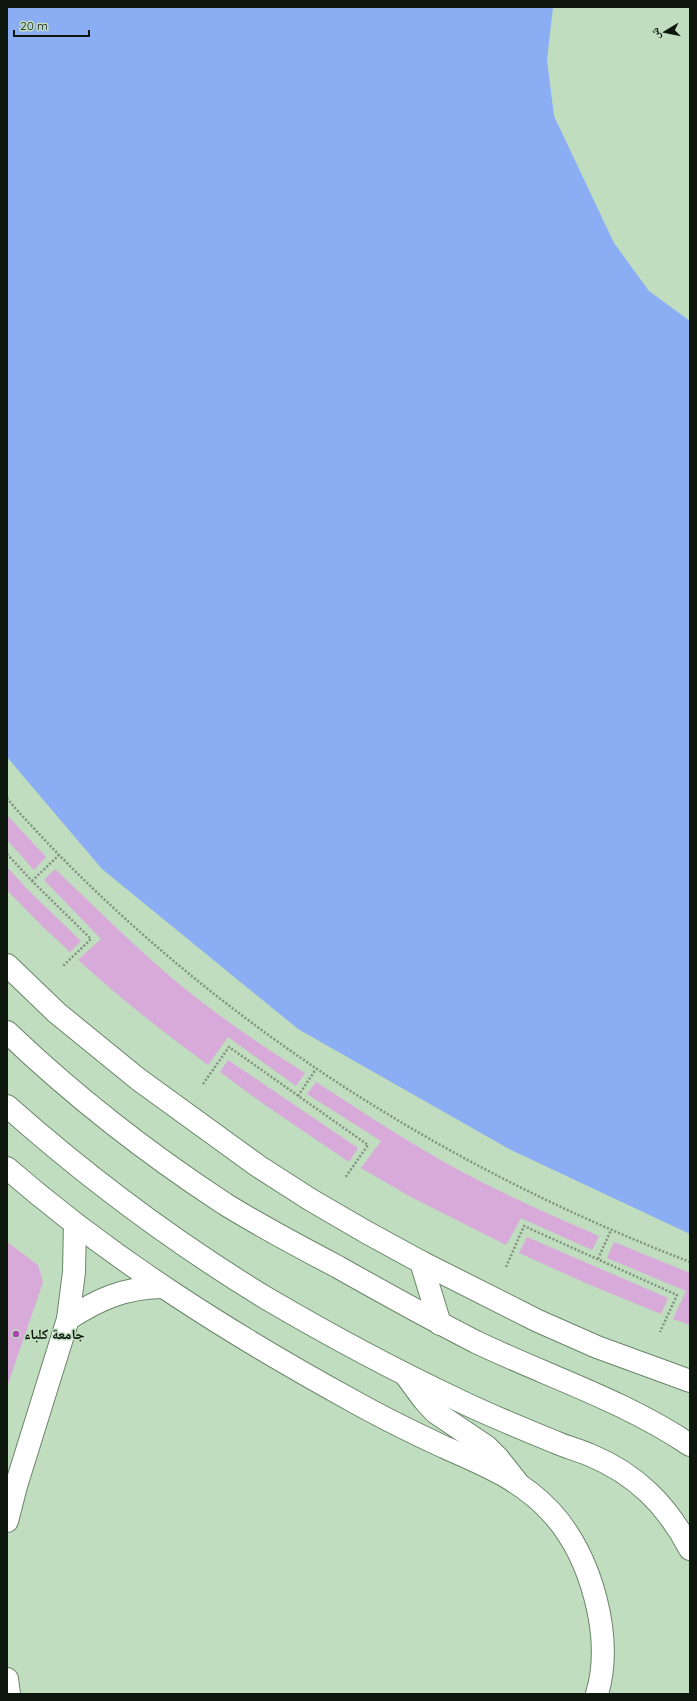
<svg xmlns="http://www.w3.org/2000/svg" width="697" height="1701" viewBox="0 0 697 1701" font-family="Quicksand,'Noto Naskh Arabic',sans-serif">
<style>
.green{fill:#d7aada}
.water{fill:#8aadf4}
.lines{fill:none;stroke-linecap:round;stroke-linejoin:round}
.minor-casing{stroke:#6a856a;stroke-width:24}
.highway-casing{stroke:#6a856a;stroke-width:24}
.path{stroke:#7e947d;stroke-width:2.5;stroke-dasharray:2 2;stroke-linecap:butt}
.minor{stroke:#fff;stroke-width:22}
.highway{stroke:#fff;stroke-width:22}
.poi-dot{fill:#a848b0;stroke:#c0ddbf;stroke-width:1.5}
.labels{text-anchor:middle;stroke-width:3;stroke-linejoin:round;paint-order:stroke}
.poi-label{font-size:14px;font-weight:bold;fill:#0d170d;stroke:#c0ddbf;text-anchor:start}
</style>
<rect width="100%" height="100%" fill="#c0ddbf"/>
<g class="green">
<path d="M 7,815 L 46,857 L 34,870 L 7,840 Z"/>
<path d="M 7,867 L 27,889 L 81,941 L 70,952 L 42,926 L 7,890 Z"/>
<path d="M 55,869 C 94,906 132,944 173,979 C 215,1014 259,1044 305,1073 L 296,1086 L 228,1037 L 208,1065 C 163,1032 120,998 78,960 L 101,939 L 44,880 Z"/>
<path d="M 228,1060 L 358,1148 L 349,1162 L 262,1103 L 220,1072 Z"/>
<path d="M 316,1082 C 361,1111 406,1141 453,1167 C 501,1193 550,1215 599,1236 L 592,1250 L 521,1218 L 506,1245 L 409,1196 L 361,1168 L 381,1141 L 307,1094 Z"/>
<path d="M 527,1237 L 668,1298 L 661,1314 L 590,1285 L 519,1253 Z"/>
<path d="M 7,1242 L 38,1265 L 43,1282 L 7,1387 Z"/>
<path d="M 614,1242 L 690,1273 L 690,1325 L 673,1319 L 686,1291 L 607,1258 Z"/>
</g>
<path class="water" d="M 7,7 L 553,7 L 547,60 L 554,116 L 614,243 L 649,291 L 690,321 L 690,1234 L 511,1150 L 298,1029 L 102,869 L 7,757 Z"/>
<g class="lines">
<defs>
<g id="minor">
<path d="M 7,965 L 57,1013 L 138,1079 L 258,1166 L 311,1200 L 366,1232 L 421,1262 L 538,1321 L 597,1347 L 690,1381"/>
<path d="M 7,1168 C 113,1260 231,1334 353,1401 C 383,1418 414,1433 444,1447 C 483,1464 522,1480 551,1512 C 591,1555 614,1637 597,1694"/>
<path d="M 68,1319 C 99,1299 124,1288 161,1287"/>
<path d="M 7,1521 L 16,1486 L 68,1319 L 74,1272 L 75,1224"/>
<path d="M 7,1679 L 9,1694"/>
</g>
<g id="highway">
<path d="M 7,1032 C 74,1096 147,1153 225,1204 C 262,1227 300,1247 338,1267 C 384,1293 429,1318 476,1342 C 547,1376 625,1401 690,1445"/>
<path d="M 7,1106 C 87,1177 174,1242 266,1298 C 329,1335 394,1370 460,1401 C 491,1416 523,1429 555,1442 C 566,1447 578,1450 590,1455 C 636,1474 667,1505 690,1549"/>
<path d="M 421,1262 L 440,1324"/>
<path d="M 407,1377 L 424,1400 L 435,1412 L 487,1447 L 498,1458 L 517,1482"/>
</g>
</defs>
<use href="#minor" class="minor-casing"/>
<use href="#highway" class="highway-casing"/>
<g class="path">
<path d="M 7,798 C 17,811 29,823 41,836 C 69,866 99,895 130,923 C 294,1071 485,1183 690,1262"/>
<path d="M 7,854 L 32,881 L 91,939 L 63,966"/>
<path d="M 32,881 L 59,855"/>
<path d="M 203,1084 L 229,1047 L 368,1145 L 345,1178"/>
<path d="M 298,1096 L 316,1069"/>
<path d="M 598,1259 L 611,1230"/>
<path d="M 506,1267 L 524,1226 L 677,1295 L 660,1332"/>
</g>
<use href="#minor" class="minor"/>
<use href="#highway" class="highway"/>
</g>
<circle class="poi-dot" cx="16" cy="1334" r="4"/>
<g class="labels">
<g class="poi-label">
<text x="24" y="1339">جامعة كلباء</text>
</g>
</g>
<rect width="697" height="1701" fill="none" stroke="#0d170d" stroke-width="16"/>
<g transform="translate(665 32) rotate(260)" stroke="#c0ddbf" stroke-width="3" paint-order="stroke">
<path d="M0-3L7 15L0 10L-7 15Z" fill="#0d170d"/>
<text y="-6" font-size="11" font-weight="bold" text-anchor="middle" fill="#0d170d">ش</text>
</g>
<path d="M14 30v6h75v-6" fill="none" stroke="#0d170d" stroke-width="2"/>
<text x="20" y="30" font-size="12" fill="#0d170d" stroke="#c0ddbf" stroke-width="3" paint-order="stroke">20 m</text>
</svg>
